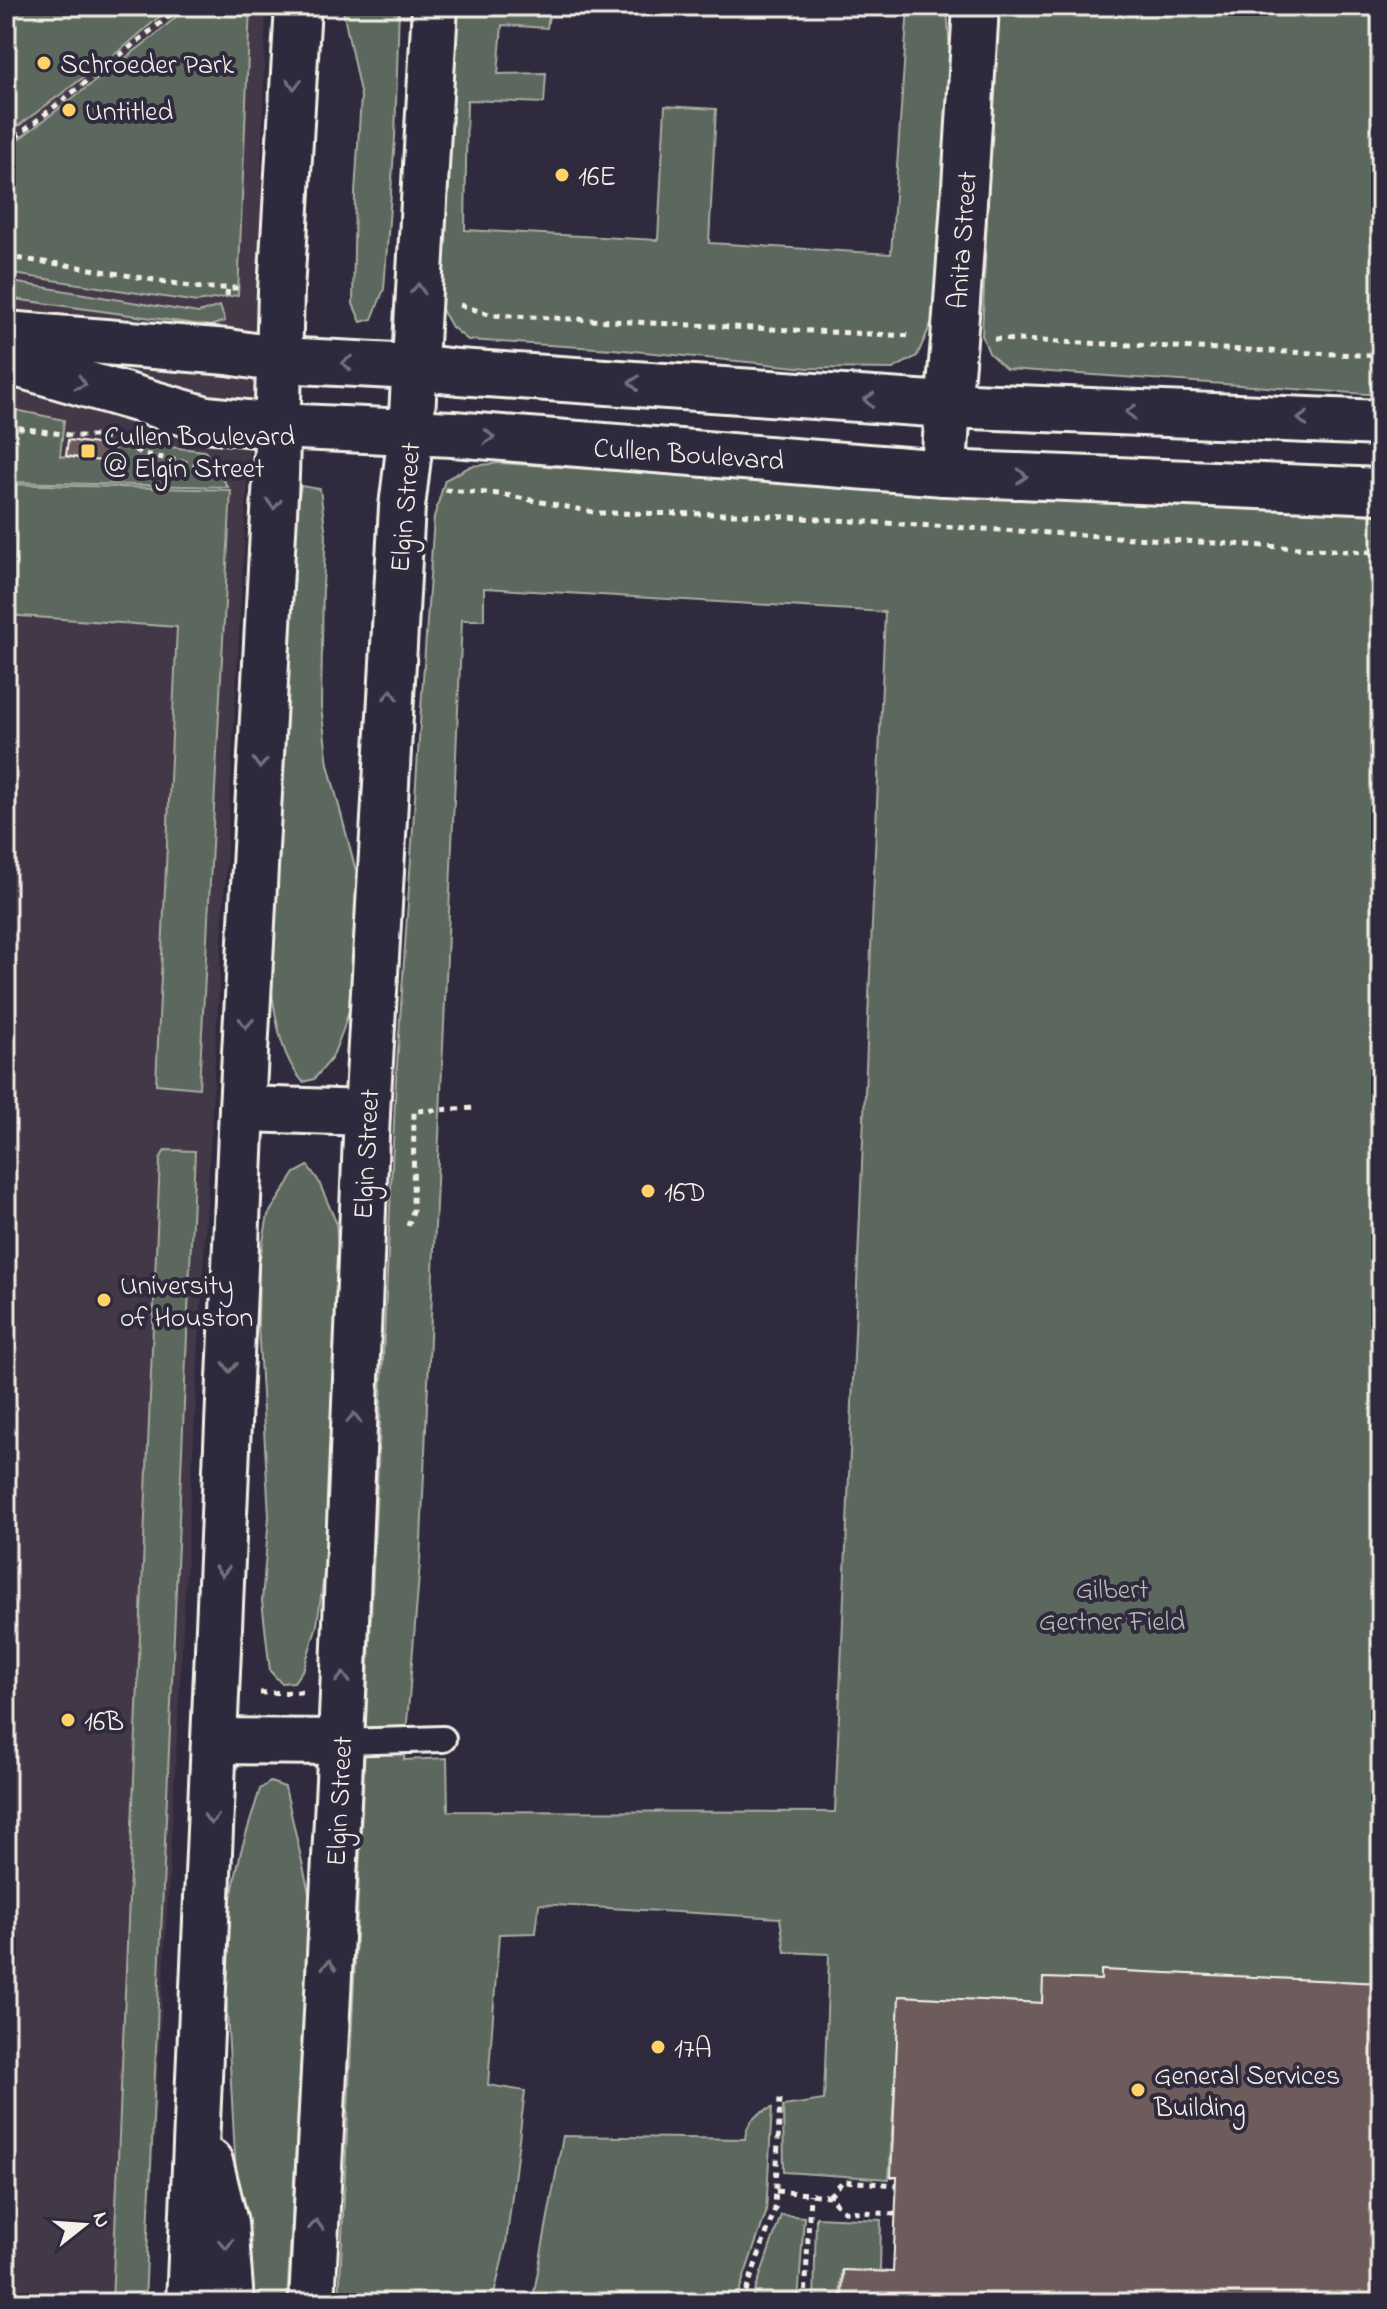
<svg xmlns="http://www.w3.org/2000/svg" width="1387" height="2309" viewBox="0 0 1387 2309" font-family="'Indie Flower',sans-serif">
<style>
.built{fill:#423946}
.green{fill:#5c685d;stroke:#a8aca2;stroke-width:2;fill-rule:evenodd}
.building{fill:#6e5b5b;stroke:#f4f1e8;stroke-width:2}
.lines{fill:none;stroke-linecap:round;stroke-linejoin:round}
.service-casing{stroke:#f4f1e8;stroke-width:30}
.minor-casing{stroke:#f4f1e8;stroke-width:50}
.tertiary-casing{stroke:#f4f1e8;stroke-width:50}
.primary-casing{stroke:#f4f1e8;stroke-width:50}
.path{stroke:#f4f1e8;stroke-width:5;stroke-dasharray:6 6;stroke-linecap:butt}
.service{stroke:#2f2a3d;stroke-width:24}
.minor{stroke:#2f2a3d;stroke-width:44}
.tertiary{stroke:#2f2a3d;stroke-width:44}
.primary{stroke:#2f2a3d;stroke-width:44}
.oneway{stroke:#747079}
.poi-dot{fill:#ffd166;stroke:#2f2a3d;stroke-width:3}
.labels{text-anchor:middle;stroke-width:8;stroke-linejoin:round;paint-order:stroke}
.poi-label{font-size:28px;fill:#f4f1e8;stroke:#2f2a3d;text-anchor:start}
.street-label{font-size:28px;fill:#f4f1e8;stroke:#2f2a3d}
.park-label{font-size:28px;fill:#b7bab0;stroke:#2f2a3d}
</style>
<rect width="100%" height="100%" fill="#2f2a3d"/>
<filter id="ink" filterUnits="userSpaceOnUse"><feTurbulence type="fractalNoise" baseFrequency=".0125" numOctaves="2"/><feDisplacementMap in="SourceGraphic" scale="16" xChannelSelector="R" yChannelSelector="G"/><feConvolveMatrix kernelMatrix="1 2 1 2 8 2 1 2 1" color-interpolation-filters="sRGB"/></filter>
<g filter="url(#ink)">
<path class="built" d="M 6,6 L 266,6 L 258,297 L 145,2303 L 6,2303 Z"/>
<g class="green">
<path d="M 6,6 L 172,6 L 123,48 L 6,135 Z"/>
<path d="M 188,6 L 250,6 L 238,295 L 197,302 L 6,273 L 6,149 L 153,37 Z"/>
<path d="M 342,6 L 399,6 L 395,138 L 384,289 L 372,319 L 361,322 L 353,304 L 355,193 L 361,97 Z"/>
<path d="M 908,6 L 947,6 L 950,55 L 934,317 L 917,356 L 893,369 L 808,368 L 613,349 L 468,340 L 452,327 L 440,306 L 445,7 L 549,15 L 547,28 L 502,25 L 498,74 L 546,73 L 544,103 L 467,100 L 465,230 L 658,240 L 665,106 L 716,109 L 709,243 L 891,254 Z"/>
<path d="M 996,6 L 1381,6 L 1381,395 L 1006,369 L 989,353 L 982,335 Z"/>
<path d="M 6,281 L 198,313 L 220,306 L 225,321 L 210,326 L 7,298 Z"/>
<path d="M 6,408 L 64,420 L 60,456 L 112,462 L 116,441 L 205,451 L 228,487 L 6,482 Z"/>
<path d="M 500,463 L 890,489 L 1381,515 L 1381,1983 L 1102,1970 L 1101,1980 L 1044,1978 L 1042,2003 L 900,1996 L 889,2179 L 784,2172 L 783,2106 L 824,2100 L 829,1954 L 785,1952 L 780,1918 L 539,1904 L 536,1933 L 499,1934 L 488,2085 L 525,2091 L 506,2244 L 492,2303 L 339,2303 L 396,1079 L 434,517 L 445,480 L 471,466 ZM 484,588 L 885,612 L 835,1812 L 448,1811 L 447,1758 L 404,1760 L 420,1563 L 462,620 L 484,620 Z"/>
<path d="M 6,484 L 231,490 L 199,1088 L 156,1084 L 177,627 L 6,615 Z"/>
<path d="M 301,486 L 320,489 L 326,535 L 323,585 L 321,706 L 328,764 L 356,871 L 357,918 L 353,997 L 343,1030 L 332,1058 L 314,1079 L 303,1082 C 280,1056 276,1019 271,986 L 289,608 L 296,512 Z"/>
<path d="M 165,1150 L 195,1151 L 145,2303 L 112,2303 L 160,1159 Z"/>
<path d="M 308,1166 L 318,1180 L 336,1222 L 341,1283 L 330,1531 L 317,1625 L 304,1668 L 294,1682 L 281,1683 L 270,1671 L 262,1601 L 269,1516 L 258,1325 L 259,1263 L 268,1215 L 295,1173 Z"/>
<path d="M 270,1782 L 285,1787 L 310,1897 L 308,1936 L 287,2303 L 243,2303 L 226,1991 L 227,1916 L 241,1851 L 260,1789 Z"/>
<path d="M 772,2108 L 766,2213 L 735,2303 L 532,2303 L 563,2136 L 745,2139 C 746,2123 756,2113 772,2108 Z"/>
<path d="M 781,2215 L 804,2217 L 798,2303 L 751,2303 Z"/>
<path d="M 816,2217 L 881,2220 L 880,2272 L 842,2270 L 840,2297 L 830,2303 L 814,2303 Z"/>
</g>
<g class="building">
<path d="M 68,440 L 110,446 L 108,462 L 66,456 Z"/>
<path d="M 1101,1970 L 1381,1983 L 1381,2303 L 842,2303 L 843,2270 L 893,2272 L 897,2177 L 891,2177 L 899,1996 L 1042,2003 L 1043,1978 L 1101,1980 Z"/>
</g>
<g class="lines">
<defs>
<path id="service" d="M 341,1742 L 443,1739"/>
<path id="minor" d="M 944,473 C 946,420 952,368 956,315 C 964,212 970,109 976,6"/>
<g id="tertiary">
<path d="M 6,334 L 228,352 L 280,360 L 414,367 L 458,372 L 947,405 L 1381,423"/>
<path d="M 6,361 L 206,419 L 277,426 L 453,434 L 944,473 L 1381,491"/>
</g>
<g id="primary">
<path d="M 242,1109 L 367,1113"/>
<path d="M 214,1741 L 341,1742"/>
<path d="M 210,2162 L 225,2223 L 231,2303"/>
<path d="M 189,2303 L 242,1109 L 276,476 L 281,291 L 298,6"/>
<path d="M 312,2303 L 341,1742 L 367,1113 L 402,507 L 411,433 L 435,6"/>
</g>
</defs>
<use href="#service" class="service-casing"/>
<use href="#minor" class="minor-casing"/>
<use href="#tertiary" class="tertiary-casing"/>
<use href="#primary" class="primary-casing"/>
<g class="path">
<path d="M 6,145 L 172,14 L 180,6"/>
<path d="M 6,257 L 67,265 L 201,288 L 239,288"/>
<path d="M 227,296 L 228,287"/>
<path d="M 460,305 L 492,315 L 912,336"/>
<path d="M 994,339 L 1381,356"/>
<path d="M 6,426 L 76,436 L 96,436 L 112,440 L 144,454 L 235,473"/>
<path d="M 445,490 L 500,494 L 598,513 L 736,514 L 1381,553"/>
<path d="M 408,1226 L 413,1211 L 414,1111 L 476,1108"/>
<path d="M 260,1693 L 302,1692"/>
<path d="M 776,2191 L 829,2196 L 844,2211 L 895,2214"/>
<path d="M 829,2196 L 843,2181 L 897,2185"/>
<path d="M 742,2303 L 775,2209 L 780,2098"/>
<path d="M 805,2303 L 810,2194"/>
</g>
<use href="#service" class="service"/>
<use href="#minor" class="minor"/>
<use href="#tertiary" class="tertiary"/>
<use href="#primary" class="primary"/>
</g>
<defs><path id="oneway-chevron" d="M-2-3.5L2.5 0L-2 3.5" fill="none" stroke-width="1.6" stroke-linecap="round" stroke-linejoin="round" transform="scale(2)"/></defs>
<g class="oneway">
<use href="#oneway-chevron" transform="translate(294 84) rotate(93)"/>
<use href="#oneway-chevron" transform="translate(418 289) rotate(-86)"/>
<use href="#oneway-chevron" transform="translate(347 363) rotate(-177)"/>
<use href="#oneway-chevron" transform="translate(81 383) rotate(16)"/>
<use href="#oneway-chevron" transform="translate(634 383) rotate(-176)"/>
<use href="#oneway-chevron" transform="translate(869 400) rotate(-176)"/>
<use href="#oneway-chevron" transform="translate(1131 412) rotate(-178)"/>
<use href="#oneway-chevron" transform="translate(1303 419) rotate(-178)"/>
<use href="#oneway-chevron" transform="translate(489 437) rotate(4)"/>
<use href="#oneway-chevron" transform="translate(1022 476) rotate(2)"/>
<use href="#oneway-chevron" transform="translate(274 504) rotate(93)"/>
<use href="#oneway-chevron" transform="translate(391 695) rotate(-87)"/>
<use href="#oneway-chevron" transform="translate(260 763) rotate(93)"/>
<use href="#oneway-chevron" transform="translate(246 1023) rotate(93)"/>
<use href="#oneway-chevron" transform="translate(230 1367) rotate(93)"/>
<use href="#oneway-chevron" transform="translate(354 1418) rotate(-88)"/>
<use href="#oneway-chevron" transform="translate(222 1571) rotate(92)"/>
<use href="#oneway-chevron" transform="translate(343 1678) rotate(-88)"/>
<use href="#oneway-chevron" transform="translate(211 1819) rotate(92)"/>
<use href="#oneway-chevron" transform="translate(329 1965) rotate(-87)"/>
<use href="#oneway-chevron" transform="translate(316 2225) rotate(-87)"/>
<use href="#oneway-chevron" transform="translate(226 2244) rotate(86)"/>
</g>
</g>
<g class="poi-dot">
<circle cx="44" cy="63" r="8"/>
<circle cx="69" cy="110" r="8"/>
<circle cx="562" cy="175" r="8"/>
<rect x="80" y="443" width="16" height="16" rx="4"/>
<circle cx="648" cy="1191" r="8"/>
<circle cx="104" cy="1300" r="8"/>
<circle cx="68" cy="1720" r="8"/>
<circle cx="658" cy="2047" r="8"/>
<circle cx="1138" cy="2090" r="8"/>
</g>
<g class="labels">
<g class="poi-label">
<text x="60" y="73">Schroeder Park</text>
<text x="85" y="120">Untitled</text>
<text x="578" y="185">16E</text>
<text x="104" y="445">Cullen Boulevard<tspan x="104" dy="32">@ Elgin Street</tspan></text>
<text x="664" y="1201">16D</text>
<text x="120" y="1294">University<tspan x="120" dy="32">of Houston</tspan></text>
<text x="84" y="1730">16B</text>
<text x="674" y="2057">17A</text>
<text x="1154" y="2084">General Services<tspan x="1154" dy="32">Building</tspan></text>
</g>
<g class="street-label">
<text transform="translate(961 240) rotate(-86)" y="10">Anita Street</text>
<text transform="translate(689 453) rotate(4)" y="10">Cullen Boulevard</text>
<text transform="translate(404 507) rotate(-85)" y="10">Elgin Street</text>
<text transform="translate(365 1154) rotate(-87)" y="10">Elgin Street</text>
<text transform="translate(338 1801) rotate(-87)" y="10">Elgin Street</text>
</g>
<g class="park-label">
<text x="1112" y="1598">Gilbert<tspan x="1112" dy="32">Gertner Field</tspan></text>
</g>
</g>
<rect width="1387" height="2309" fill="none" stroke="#2f2a3d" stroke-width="32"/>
<rect x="16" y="16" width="1355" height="2277" fill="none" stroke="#f4f1e8" stroke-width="3" filter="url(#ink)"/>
<g transform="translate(84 2225) rotate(73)" stroke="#2f2a3d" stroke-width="6" paint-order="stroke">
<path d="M0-6L14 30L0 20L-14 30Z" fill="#f4f1e8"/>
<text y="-12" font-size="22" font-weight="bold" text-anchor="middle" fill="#f4f1e8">N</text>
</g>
</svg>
